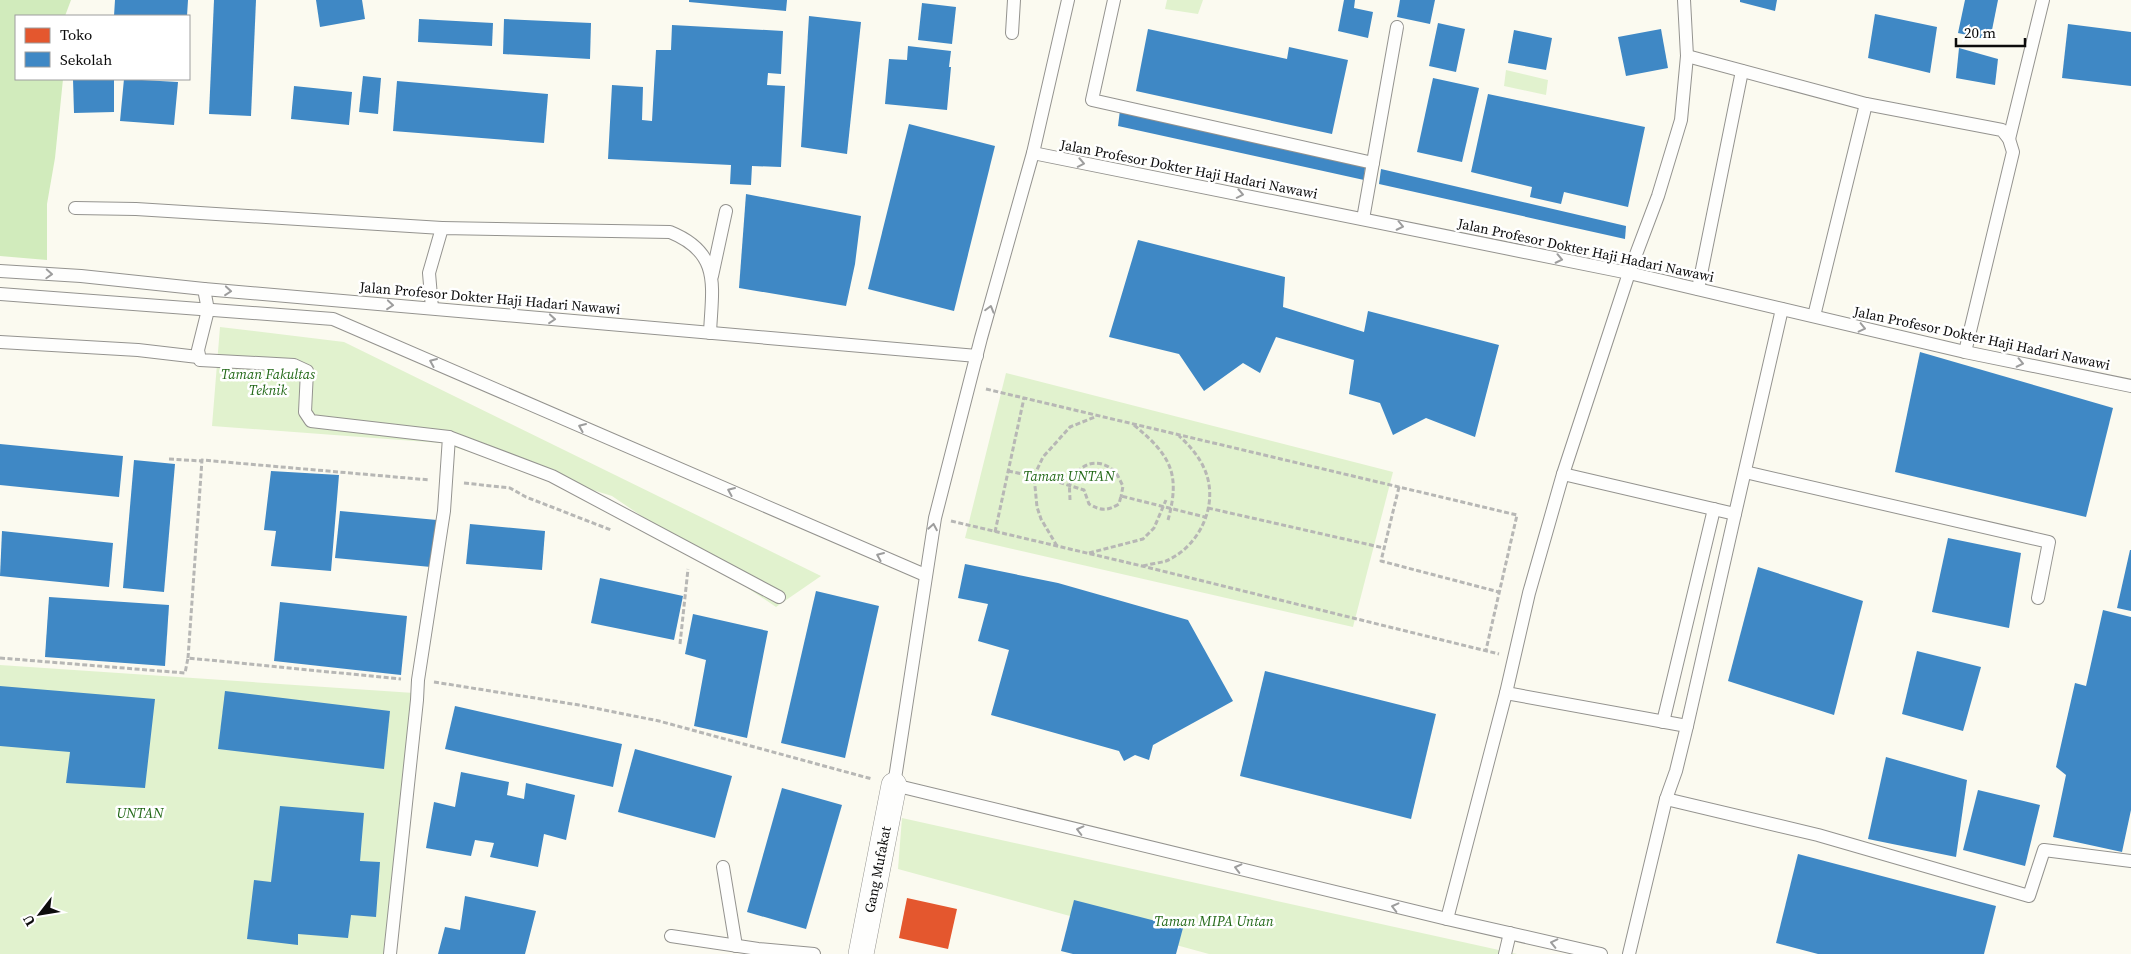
<svg xmlns="http://www.w3.org/2000/svg" width="2131" height="954" viewBox="0 0 2131 954" font-family="'Source Serif 4',serif">
<style>
.green{fill:#e1f2ce}
.forest{fill:#d1ebbc}
.shops{fill:#e4572e}
.schools{fill:#3f88c5}
.lines{fill:none;stroke-linecap:round;stroke-linejoin:round}
.lane-casing{stroke:#94938f;stroke-width:14}
.street-casing{stroke:#94938f;stroke-width:26}
.path{stroke:#b7b7b5;stroke-width:3;stroke-dasharray:5 2.5;stroke-linecap:butt}
.lane{stroke:#fefefd;stroke-width:12}
.street{stroke:#fefefd;stroke-width:25}
.oneway{stroke:#9d9d9d}
.labels{text-anchor:middle;stroke-width:5;stroke-linejoin:round;paint-order:stroke}
.street-label{font-size:14px;fill:#0c0c0c;stroke:#fff}
.park-label{font-size:14px;font-style:italic;fill:#236918;stroke:#fff}
</style>
<rect width="100%" height="100%" fill="#fbfaf0"/>
<g class="green">
<path d="M 1167,0 L 1203,0 L 1198,14 L 1165,9 Z"/>
<path d="M 1506,70 L 1548,80 L 1546,95 L 1504,86 Z"/>
<path d="M 220,327 L 344,342 L 821,576 L 776,607 L 612,496 L 441,443 L 212,426 Z"/>
<path d="M 1006,373 L 1393,472 L 1353,627 L 965,538 Z"/>
<path d="M 0,665 L 414,693 L 385,954 L 0,954 Z"/>
<path d="M 902,818 L 1517,954 L 1209,954 L 898,869 Z"/>
</g>
<path class="forest" d="M 0,0 L 71,0 L 65,16 L 16,16 L 16,79 L 63,79 L 55,158 L 47,204 L 47,260 L 0,256 Z"/>
<path class="shops" d="M 907,898 L 957,909 L 948,949 L 899,938 Z"/>
<g class="schools">
<path d="M 115,0 L 188,0 L 187,16 L 114,16 Z"/>
<path d="M 214,0 L 256,0 L 251,116 L 209,114 Z"/>
<path d="M 316,0 L 362,0 L 365,19 L 320,27 Z"/>
<path d="M 689,0 L 787,0 L 786,11 L 689,2 Z"/>
<path d="M 1344,0 L 1355,0 L 1354,8 L 1373,12 L 1368,38 L 1338,31 Z"/>
<path d="M 1400,0 L 1435,0 L 1430,24 L 1397,17 Z"/>
<path d="M 1740,0 L 1777,0 L 1775,11 L 1740,2 Z"/>
<path d="M 1965,0 L 1998,0 L 1990,40 L 1958,33 Z"/>
<path d="M 922,3 L 956,7 L 952,44 L 918,40 Z"/>
<path d="M 1875,14 L 1937,27 L 1930,73 L 1868,58 Z"/>
<path d="M 809,16 L 861,22 L 847,154 L 801,147 Z"/>
<path d="M 419,19 L 493,23 L 492,46 L 418,42 Z"/>
<path d="M 504,19 L 591,23 L 590,59 L 503,54 Z"/>
<path d="M 1438,23 L 1465,29 L 1456,72 L 1429,66 Z"/>
<path d="M 2068,24 L 2131,32 L 2131,86 L 2062,78 Z"/>
<path d="M 672,25 L 783,31 L 781,74 L 768,73 L 767,85 L 785,86 L 781,167 L 752,166 L 751,185 L 730,184 L 731,165 L 608,159 L 612,85 L 643,87 L 642,120 L 652,121 L 656,50 L 671,50 Z"/>
<path d="M 1148,29 L 1287,59 L 1289,47 L 1348,60 L 1332,134 L 1136,91 Z"/>
<path d="M 1661,29 L 1668,68 L 1626,76 L 1618,37 Z"/>
<path d="M 1514,30 L 1552,38 L 1546,70 L 1508,63 Z"/>
<path d="M 908,46 L 951,51 L 949,67 L 951,67 L 947,110 L 885,104 L 889,59 L 907,60 Z"/>
<path d="M 1959,48 L 1998,59 L 1995,85 L 1956,78 Z"/>
<path d="M 363,76 L 381,78 L 378,114 L 359,112 Z"/>
<path d="M 1433,78 L 1479,88 L 1462,162 L 1417,152 Z"/>
<path d="M 73,79 L 114,79 L 114,112 L 74,113 Z"/>
<path d="M 124,79 L 178,82 L 174,125 L 120,121 Z"/>
<path d="M 397,81 L 548,94 L 544,143 L 393,131 Z"/>
<path d="M 294,86 L 352,92 L 349,125 L 291,119 Z"/>
<path d="M 1488,94 L 1645,127 L 1628,207 L 1564,192 L 1561,204 L 1530,197 L 1532,187 L 1471,172 Z"/>
<path d="M 1120,110 L 1365,167 L 1364,180 L 1118,126 Z"/>
<path d="M 909,124 L 995,146 L 954,311 L 868,289 Z"/>
<path d="M 1381,169 L 1626,226 L 1625,239 L 1379,184 Z"/>
<path d="M 746,194 L 861,216 L 855,264 L 846,306 L 739,288 Z"/>
<path d="M 1138,240 L 1285,277 L 1283,307 L 1364,332 L 1368,311 L 1499,345 L 1475,437 L 1426,418 L 1393,435 L 1380,403 L 1349,394 L 1354,360 L 1276,337 L 1260,373 L 1243,363 L 1204,391 L 1179,354 L 1109,337 Z"/>
<path d="M 1920,352 L 2113,408 L 2086,517 L 1895,472 Z"/>
<path d="M 0,444 L 123,456 L 119,497 L 0,485 Z"/>
<path d="M 134,460 L 175,464 L 164,592 L 123,588 Z"/>
<path d="M 271,471 L 339,475 L 331,571 L 271,566 L 276,531 L 264,530 Z"/>
<path d="M 340,511 L 437,520 L 431,567 L 335,558 Z"/>
<path d="M 470,524 L 545,531 L 542,570 L 466,564 Z"/>
<path d="M 2,531 L 113,543 L 109,587 L 0,576 Z"/>
<path d="M 1948,538 L 2021,553 L 2009,628 L 1932,612 Z"/>
<path d="M 2130,550 L 2131,550 L 2131,611 L 2117,608 Z"/>
<path d="M 965,564 L 1058,583 L 1188,620 L 1233,701 L 1153,745 L 1149,760 L 1135,755 L 1124,761 L 1119,751 L 991,715 L 1009,650 L 978,641 L 988,604 L 958,598 Z"/>
<path d="M 1758,567 L 1863,601 L 1834,715 L 1728,681 Z"/>
<path d="M 600,578 L 683,596 L 674,640 L 591,623 Z"/>
<path d="M 816,591 L 879,606 L 845,758 L 781,743 Z"/>
<path d="M 49,597 L 169,605 L 165,666 L 45,657 Z"/>
<path d="M 280,602 L 407,616 L 401,675 L 274,661 Z"/>
<path d="M 2103,610 L 2131,617 L 2131,810 L 2122,852 L 2053,837 L 2066,775 L 2056,767 L 2075,683 L 2086,686 Z"/>
<path d="M 693,614 L 768,631 L 747,738 L 694,726 L 706,660 L 685,654 Z"/>
<path d="M 1917,651 L 1981,667 L 1963,731 L 1902,714 Z"/>
<path d="M 1265,671 L 1436,714 L 1411,819 L 1240,776 Z"/>
<path d="M 0,686 L 155,699 L 145,788 L 66,783 L 70,752 L 0,746 Z"/>
<path d="M 225,691 L 390,711 L 384,769 L 218,749 Z"/>
<path d="M 455,706 L 622,744 L 613,787 L 445,749 Z"/>
<path d="M 635,749 L 732,776 L 715,838 L 618,812 Z"/>
<path d="M 1886,757 L 1967,780 L 1956,857 L 1868,839 Z"/>
<path d="M 461,772 L 509,782 L 507,795 L 524,799 L 526,783 L 575,795 L 566,840 L 544,834 L 538,867 L 490,857 L 494,843 L 475,840 L 471,856 L 426,848 L 434,802 L 455,807 Z"/>
<path d="M 782,788 L 842,805 L 806,929 L 747,912 Z"/>
<path d="M 1978,790 L 2040,805 L 2025,866 L 1963,850 Z"/>
<path d="M 280,806 L 364,813 L 360,861 L 380,862 L 376,917 L 351,915 L 348,938 L 298,934 L 298,945 L 247,939 L 254,880 L 271,882 Z"/>
<path d="M 1798,854 L 1996,906 L 1984,954 L 1818,954 L 1776,943 Z"/>
<path d="M 465,896 L 536,911 L 525,954 L 438,954 L 445,927 L 460,930 Z"/>
<path d="M 1074,900 L 1183,928 L 1176,954 L 1073,954 L 1061,951 Z"/>
</g>
<g class="lines">
<defs>
<g id="lane">
<path d="M 1068,0 L 1033,153 L 981,338 L 935,518 L 894,785 L 1447,919 L 1601,954"/>
<path d="M 1114,0 L 1092,100 L 1373,163"/>
<path d="M 1012,33 L 1014,0"/>
<path d="M 1687,56 L 1866,104 L 2002,130 L 2009,139 L 2013,152 L 1965,352"/>
<path d="M 2009,139 L 2043,0"/>
<path d="M 1033,153 L 1629,273 L 1965,352 L 2131,386"/>
<path d="M 75,208 L 136,209 L 442,228"/>
<path d="M 1363,219 L 1397,27"/>
<path d="M 0,271 L 81,276 L 204,289 L 977,356"/>
<path d="M 712,276 L 726,211"/>
<path d="M 204,289 L 208,310 L 198,350 L 200,360 L 294,365 L 307,371 L 305,412 L 311,421 L 449,437 L 444,511 L 418,680 L 417,700 L 390,954"/>
<path d="M 1698,289 L 1742,71"/>
<path d="M 0,294 L 333,319 L 925,575"/>
<path d="M 432,308 L 429,273 L 442,228 L 670,232 C 722,253 712,287 710,333"/>
<path d="M 1814,316 L 1866,104"/>
<path d="M 0,342 L 138,350 L 198,357"/>
<path d="M 449,437 L 552,476 L 779,597"/>
<path d="M 1745,472 L 2049,542 L 2038,598"/>
<path d="M 1563,474 L 1735,514 L 1782,309"/>
<path d="M 1506,693 L 1687,726 L 1676,771 L 1666,799 L 1629,954"/>
<path d="M 1663,722 L 1714,509"/>
<path d="M 1687,726 L 1735,514"/>
<path d="M 1666,799 L 1818,835 L 2029,896 L 2044,850 L 2131,861"/>
<path d="M 723,867 L 736,946"/>
<path d="M 1447,919 L 1506,693 L 1529,593 L 1563,474 L 1629,273 L 1658,196 L 1681,120 L 1687,56 L 1684,0"/>
<path d="M 671,936 L 758,949 L 814,954"/>
<path d="M 1505,954 L 1510,933"/>
</g>
<g id="street">
<path id="s1" d="M 861,954 L 894,785"/>
</g>
</defs>
<use href="#lane" class="lane-casing"/>
<use href="#street" class="street-casing"/>
<g class="path">
<path d="M 986,389 L 1517,515 L 1486,650"/>
<path d="M 1134,425 C 1170,455 1181,473 1168,520"/>
<path d="M 169,459 L 202,461"/>
<path d="M 1008,471 L 1048,479 L 1084,490 L 1089,504 C 1101,511 1107,511 1119,504 L 1121,496 L 1205,517"/>
<path d="M 464,483 L 510,488 L 526,497 L 611,530"/>
<path d="M 1399,487 L 1381,561 L 1499,592"/>
<path d="M 1070,500 C 1070,495 1069,489 1070,484 C 1077,465 1096,456 1113,470 C 1118,474 1120,481 1123,486 L 1121,497"/>
<path d="M 1208,508 L 1384,548"/>
<path d="M 951,521 L 1142,566 L 1499,654"/>
<path d="M 995,532 L 1024,398"/>
<path d="M 1057,546 L 1041,519 L 1037,507 L 1034,476 L 1043,457 L 1070,427 L 1095,417"/>
<path d="M 1089,553 L 1143,539 L 1154,528 L 1166,500"/>
<path d="M 1143,566 C 1150,564 1159,563 1166,561 C 1201,546 1221,501 1203,466 C 1197,454 1189,445 1179,436"/>
<path d="M 680,644 L 688,569"/>
<path d="M 0,658 L 185,673 L 188,658 L 401,679"/>
<path d="M 188,658 L 202,460 L 430,480"/>
<path d="M 434,682 L 579,705 L 659,721 L 872,779"/>
</g>
<use href="#lane" class="lane"/>
<use href="#street" class="street"/>
</g>
<defs><path id="oneway-chevron" d="M-2-3.5L2.5 0L-2 3.5" fill="none" stroke-width="1.6" stroke-linecap="round" stroke-linejoin="round" transform="scale(1.25)"/></defs>
<g class="oneway">
<use href="#oneway-chevron" transform="translate(1081 163) rotate(11)"/>
<use href="#oneway-chevron" transform="translate(1240 194) rotate(11)"/>
<use href="#oneway-chevron" transform="translate(1400 226) rotate(12)"/>
<use href="#oneway-chevron" transform="translate(1559 259) rotate(12)"/>
<use href="#oneway-chevron" transform="translate(49 274) rotate(3)"/>
<use href="#oneway-chevron" transform="translate(228 291) rotate(5)"/>
<use href="#oneway-chevron" transform="translate(390 305) rotate(5)"/>
<use href="#oneway-chevron" transform="translate(990 309) rotate(-74)"/>
<use href="#oneway-chevron" transform="translate(552 319) rotate(5)"/>
<use href="#oneway-chevron" transform="translate(1862 328) rotate(13)"/>
<use href="#oneway-chevron" transform="translate(433 362) rotate(-157)"/>
<use href="#oneway-chevron" transform="translate(2020 363) rotate(12)"/>
<use href="#oneway-chevron" transform="translate(582 427) rotate(-157)"/>
<use href="#oneway-chevron" transform="translate(731 491) rotate(-157)"/>
<use href="#oneway-chevron" transform="translate(933 527) rotate(-80)"/>
<use href="#oneway-chevron" transform="translate(880 556) rotate(-157)"/>
<use href="#oneway-chevron" transform="translate(1080 830) rotate(-166)"/>
<use href="#oneway-chevron" transform="translate(1238 868) rotate(-166)"/>
<use href="#oneway-chevron" transform="translate(1395 907) rotate(-166)"/>
<use href="#oneway-chevron" transform="translate(1554 943) rotate(-167)"/>
</g>
<g class="labels">
<g class="street-label">
<text transform="translate(1189 169) rotate(11)" y="5">Jalan Profesor Dokter Haji Hadari Nawawi</text>
<text transform="translate(1586 250) rotate(12)" y="5">Jalan Profesor Dokter Haji Hadari Nawawi</text>
<text transform="translate(490 298) rotate(5)" y="5">Jalan Profesor Dokter Haji Hadari Nawawi</text>
<text transform="translate(1982 338) rotate(12)" y="5">Jalan Profesor Dokter Haji Hadari Nawawi</text>
<text dy="5" stroke="none"><textPath href="#s1" startOffset="86">Gang Mufakat</textPath></text>
</g>
<g class="park-label">
<text x="268" y="379">Taman Fakultas<tspan x="268" dy="16">Teknik</tspan></text>
<text x="1069" y="481">Taman UNTAN</text>
<text x="140" y="818">UNTAN</text>
<text x="1214" y="926">Taman MIPA Untan</text>
</g>
</g>
<rect x="15" y="15" width="175" height="65" fill="#ffffff" stroke="#9e9e9e"/>
<rect x="25" y="28" width="25" height="15" fill="#e4572e" stroke="#9e9e9e"/>
<text x="60" y="40" font-size="15" fill="#0c0c0c">Toko</text>
<rect x="25" y="52" width="25" height="15" fill="#3f88c5" stroke="#9e9e9e"/>
<text x="60" y="65" font-size="15" fill="#0c0c0c">Sekolah</text>
<g transform="translate(40 914) rotate(239)" stroke="#ffffff" stroke-width="4" paint-order="stroke">
<path d="M0-4L9 19L0 12L-9 19Z" fill="#0c0c0c"/>
<text y="-8" font-size="14" font-weight="bold" text-anchor="middle" fill="#0c0c0c">U</text>
</g>
<path d="M1956 38v8h69v-8" fill="none" stroke="#0c0c0c" stroke-width="2.5"/>
<text x="1964" y="38" font-size="15" fill="#0c0c0c" stroke="#ffffff" stroke-width="4" paint-order="stroke">20 m</text>
</svg>
